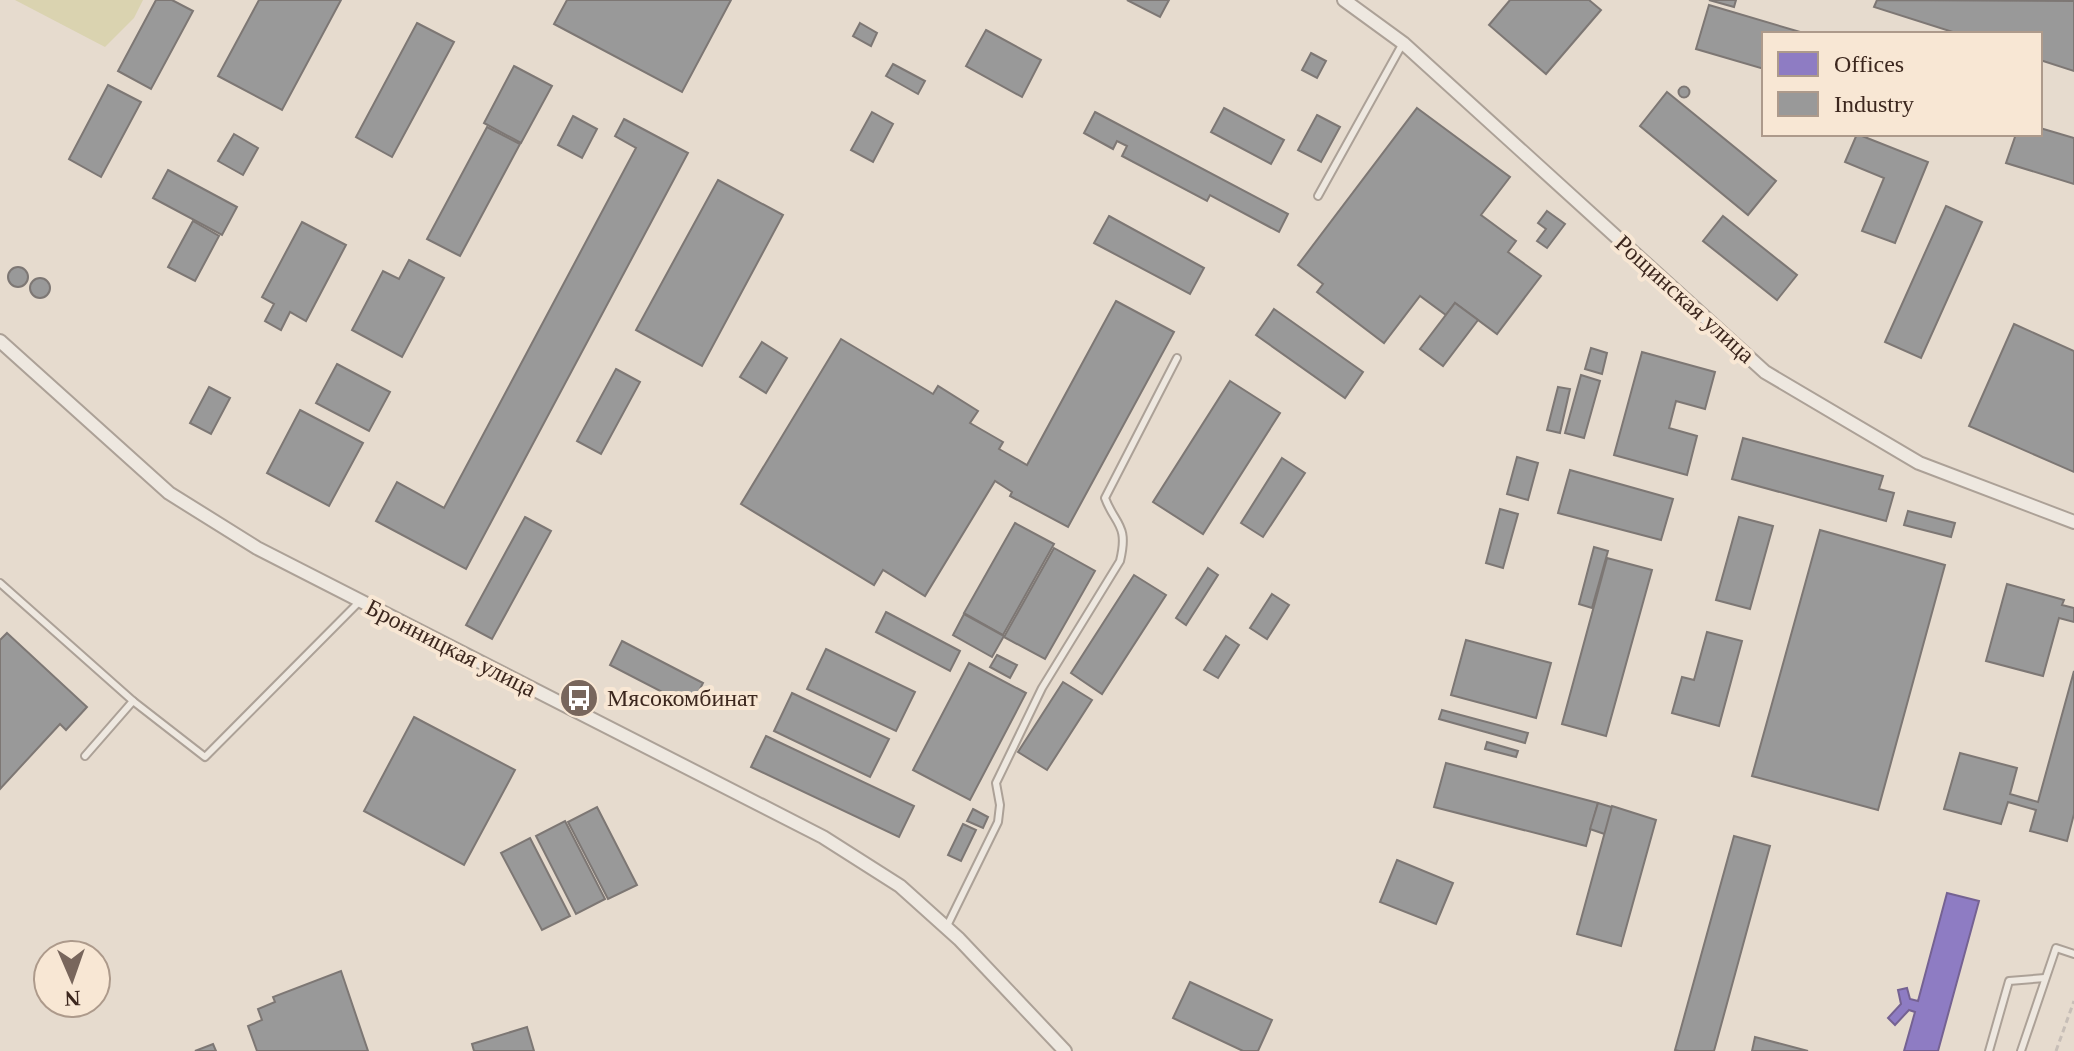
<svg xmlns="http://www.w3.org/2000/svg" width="2074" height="1051" viewBox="0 0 2074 1051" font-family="'Times New Roman',serif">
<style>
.green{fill:#dad3b0}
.offices{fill:#8e7cc3;stroke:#756292;stroke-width:2}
.industry{fill:#999;stroke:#7d7774;stroke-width:2}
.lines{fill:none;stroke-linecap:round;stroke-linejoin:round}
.lane-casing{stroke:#aca197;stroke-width:10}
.street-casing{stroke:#aca197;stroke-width:16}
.path{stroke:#c7beb7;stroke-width:3;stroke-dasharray:6 4;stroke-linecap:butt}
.lane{stroke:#eee8e0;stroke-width:6}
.street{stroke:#eee8e0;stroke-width:12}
.labels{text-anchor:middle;stroke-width:8;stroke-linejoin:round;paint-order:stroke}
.street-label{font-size:24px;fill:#3c271e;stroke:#f8e7d4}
.poi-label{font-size:24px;fill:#3c271e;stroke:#f8e7d4;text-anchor:start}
</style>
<rect width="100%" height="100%" fill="#e6dbce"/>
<path class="green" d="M 15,0 L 143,0 L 134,18 L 105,47 Z"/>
<path class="offices" d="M 1947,893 L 1979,901 L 1938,1051 L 1904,1051 L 1915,1012 L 1909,1010 L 1895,1025 L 1888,1018 L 1901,1004 L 1898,990 L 1907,988 L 1910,999 L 1918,1001 Z"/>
<g class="industry">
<path d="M 156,0 L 172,0 L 193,11 L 151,89 L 118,71 Z"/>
<path d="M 259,0 L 341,0 L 282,110 L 218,76 Z"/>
<path d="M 567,0 L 731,0 L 682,92 L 554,24 Z"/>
<path d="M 1127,0 L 1169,0 L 1160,17 Z"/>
<path d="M 1510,0 L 1589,0 L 1601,10 L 1546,74 L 1489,25 Z"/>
<path d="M 1709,0 L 1736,0 L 1734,7 Z"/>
<path d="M 1877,0 L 2074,1 L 2074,71 L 2040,60 L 2040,34 L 1959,34 L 1874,7 Z"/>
<path d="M 1709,5 L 1807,34 L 1764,34 L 1764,69 L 1696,49 Z"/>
<path d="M 417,23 L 454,42 L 392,157 L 356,137 Z"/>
<path d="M 860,23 L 877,33 L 871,46 L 853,36 Z"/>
<path d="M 986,30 L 1041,60 L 1022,97 L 966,66 Z"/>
<path d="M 1311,53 L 1326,61 L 1317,78 L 1302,70 Z"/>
<path d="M 893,64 L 925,81 L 918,94 L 886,76 Z"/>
<path d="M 514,66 L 552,86 L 521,143 L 484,123 Z"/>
<path d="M 108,85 L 141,102 L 101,177 L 69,159 Z"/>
<circle cx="1684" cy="92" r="5.5"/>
<path d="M 1667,92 L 1776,181 L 1748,215 L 1640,126 Z"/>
<path d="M 1224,108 L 1284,140 L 1271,164 L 1211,132 Z"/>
<path d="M 1417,108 L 1510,177 L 1481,215 L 1516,241 L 1508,252 L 1541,276 L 1497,334 L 1455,303 L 1446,315 L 1420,296 L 1384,343 L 1317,292 L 1323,284 L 1298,265 Z"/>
<path d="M 872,112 L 893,124 L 873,162 L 851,150 Z"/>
<path d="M 1095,112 L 1288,214 L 1279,232 L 1210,195 L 1207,201 L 1122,156 L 1127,146 L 1117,141 L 1113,149 L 1084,133 Z"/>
<path d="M 1317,115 L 1340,127 L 1321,162 L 1298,150 Z"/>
<path d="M 573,116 L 597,129 L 582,158 L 558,145 Z"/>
<path d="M 624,119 L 688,153 L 466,569 L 376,521 L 397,482 L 444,508 L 636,148 L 615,136 Z"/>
<path d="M 487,127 L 520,144 L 460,256 L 427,239 Z"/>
<path d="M 2040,128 L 2074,138 L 2074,184 L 2006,163 L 2016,134 L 2040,134 Z"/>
<path d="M 234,134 L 258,148 L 243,175 L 218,161 Z"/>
<path d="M 1857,134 L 1928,162 L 1895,243 L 1862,231 L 1884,178 L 1845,162 Z"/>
<path d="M 168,170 L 237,207 L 222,235 L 153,198 Z"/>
<path d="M 718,180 L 783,215 L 702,366 L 636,330 Z"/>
<path d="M 1946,206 L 1982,222 L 1921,358 L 1885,342 Z"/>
<path d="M 1547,211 L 1565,224 L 1547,248 L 1537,241 L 1546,229 L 1538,223 Z"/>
<path d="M 1109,216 L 1204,268 L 1190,294 L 1094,243 Z"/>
<path d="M 1723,216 L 1797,275 L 1777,300 L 1703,241 Z"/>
<path d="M 193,221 L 219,236 L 195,281 L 168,267 Z"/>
<path d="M 302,222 L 346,245 L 306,321 L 290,312 L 281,330 L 265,321 L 274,304 L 262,297 Z"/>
<path d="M 409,260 L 444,278 L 402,357 L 352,330 L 383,271 L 399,279 Z"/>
<circle cx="18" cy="277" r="10"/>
<circle cx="40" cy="288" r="10"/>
<path d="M 1116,301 L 1174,332 L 1068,527 L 1010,496 L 1012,492 L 995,481 L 925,596 L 883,570 L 874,585 L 741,504 L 841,339 L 933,394 L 938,386 L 978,411 L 970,423 L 1003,442 L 999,449 L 1027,465 Z"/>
<path d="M 1455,303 L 1478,320 L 1443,366 L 1420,349 Z"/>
<path d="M 1274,309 L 1363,372 L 1345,398 L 1256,335 Z"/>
<path d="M 2014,324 L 2074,351 L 2074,472 L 1969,426 Z"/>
<path d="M 762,342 L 787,358 L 766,393 L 740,377 Z"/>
<path d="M 1591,348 L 1607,353 L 1602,374 L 1585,369 Z"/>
<path d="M 1642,352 L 1715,372 L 1705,409 L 1676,401 L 1669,428 L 1697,436 L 1687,475 L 1614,455 Z"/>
<path d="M 337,364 L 390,392 L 369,431 L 316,403 Z"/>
<path d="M 616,369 L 640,382 L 601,454 L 577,441 Z"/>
<path d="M 1581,375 L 1600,381 L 1584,438 L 1565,433 Z"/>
<path d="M 1230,381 L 1280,413 L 1203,534 L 1153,502 Z"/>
<path d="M 209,387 L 230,398 L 211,434 L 190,423 Z"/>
<path d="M 1558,387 L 1570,389 L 1560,433 L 1547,430 Z"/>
<path d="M 300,410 L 363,443 L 329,506 L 267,473 Z"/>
<path d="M 1743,438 L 1883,476 L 1879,489 L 1894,493 L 1886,521 L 1732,479 Z"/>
<path d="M 1517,457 L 1538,463 L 1528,500 L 1507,494 Z"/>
<path d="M 1282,458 L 1305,473 L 1263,537 L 1241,523 Z"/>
<path d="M 1570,470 L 1673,499 L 1661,540 L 1558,513 Z"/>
<path d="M 1500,509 L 1518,514 L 1503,568 L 1486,563 Z"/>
<path d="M 1908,511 L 1955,523 L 1951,537 L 1904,525 Z"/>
<path d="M 525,517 L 551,531 L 492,639 L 466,625 Z"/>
<path d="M 1739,517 L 1773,526 L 1750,609 L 1716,600 Z"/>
<path d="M 1015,523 L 1054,544 L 1003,635 L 964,613 Z"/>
<path d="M 1820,530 L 1945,565 L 1878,810 L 1752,776 Z"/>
<path d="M 1594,547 L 1608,551 L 1592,608 L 1579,604 Z"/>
<path d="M 1054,548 L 1095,571 L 1045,659 L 1004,637 Z"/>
<path d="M 1607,558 L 1652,570 L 1606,736 L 1562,724 Z"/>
<path d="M 1208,568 L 1218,575 L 1186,625 L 1176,618 Z"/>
<path d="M 1134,575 L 1166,595 L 1102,694 L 1071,673 Z"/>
<path d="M 2007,584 L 2064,600 L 2062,605 L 2074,608 L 2074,622 L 2059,618 L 2043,676 L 1986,661 Z"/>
<path d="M 1272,594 L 1289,605 L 1267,639 L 1250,628 Z"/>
<path d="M 886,612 L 960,651 L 950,671 L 876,632 Z"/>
<path d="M 964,614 L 1004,636 L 992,657 L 953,635 Z"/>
<path d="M 1707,632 L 1742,641 L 1719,726 L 1672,713 L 1682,677 L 1694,680 Z"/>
<path d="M 7,633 L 87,707 L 66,730 L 60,724 L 0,789 L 0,640 Z"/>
<path d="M 1226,636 L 1239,645 L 1218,678 L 1204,670 Z"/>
<path d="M 1466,640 L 1551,663 L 1536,718 L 1451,695 Z"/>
<path d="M 622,641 L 703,683 L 691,707 L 610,665 Z"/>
<path d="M 826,649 L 915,692 L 896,731 L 807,689 Z"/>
<path d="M 997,655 L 1017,665 L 1010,678 L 990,667 Z"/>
<path d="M 969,663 L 1026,693 L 970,800 L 913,770 Z"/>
<path d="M 2074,671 L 2074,814 L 2067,841 L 2030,831 L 2036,810 L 2008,802 L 2001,824 L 1944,809 L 1960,753 L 2017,768 L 2010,794 L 2038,802 Z"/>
<path d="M 1063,682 L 1092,700 L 1047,770 L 1018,752 Z"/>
<path d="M 792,693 L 889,739 L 870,777 L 774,731 Z"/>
<path d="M 1442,710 L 1528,733 L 1525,743 L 1439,719 Z"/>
<path d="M 414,717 L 515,770 L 464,865 L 364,811 Z"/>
<path d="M 766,736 L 914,806 L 899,837 L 751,767 Z"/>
<path d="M 1487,742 L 1518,751 L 1516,757 L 1485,749 Z"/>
<path d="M 1446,763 L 1598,803 L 1586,846 L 1434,807 Z"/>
<path d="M 1598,803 L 1628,812 L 1619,839 L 1590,829 Z"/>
<path d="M 1612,806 L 1656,820 L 1621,946 L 1577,934 Z"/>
<path d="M 597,807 L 637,885 L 608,899 L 568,822 Z"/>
<path d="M 973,809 L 988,817 L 983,828 L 967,821 Z"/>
<path d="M 565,821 L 605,899 L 576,914 L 536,836 Z"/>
<path d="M 963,824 L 976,830 L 961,861 L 948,855 Z"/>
<path d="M 1734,836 L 1770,846 L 1714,1051 L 1679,1051 L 1675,1050 Z"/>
<path d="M 530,838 L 570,916 L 542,930 L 501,853 Z"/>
<path d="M 1397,860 L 1453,883 L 1436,924 L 1380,902 Z"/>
<path d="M 341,971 L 368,1051 L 257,1051 L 248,1026 L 262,1020 L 258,1009 L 275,1002 L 273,997 Z"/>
<path d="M 1190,982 L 1272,1020 L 1258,1051 L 1243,1051 L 1173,1018 Z"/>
<path d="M 527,1027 L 534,1051 L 474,1051 L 472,1044 Z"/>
<path d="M 1755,1037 L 1808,1051 L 1752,1051 Z"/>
<path d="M 213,1044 L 216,1051 L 195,1051 Z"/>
</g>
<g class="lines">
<defs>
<g id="lane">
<path d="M 1318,196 L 1403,43"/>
<path d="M 0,583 L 133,701"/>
<path d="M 85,756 L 133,701 L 205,757 L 360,601"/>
<path d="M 947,926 L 998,822 L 1000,805 L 996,783 L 1042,688 L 1120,561 C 1129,524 1115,525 1105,498 L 1177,358"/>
<path d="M 1989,1051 L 2009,981 L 2045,978"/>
<path d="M 2021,1051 L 2056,948 L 2074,954"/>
</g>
<g id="street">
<path d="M 1344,0 L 1403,43 L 1765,372 L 1919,463 L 2074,522"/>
<path d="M 0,341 L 169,493 L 257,548 L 823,837 L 900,886 L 959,939 L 1065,1051"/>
</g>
</defs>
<use href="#lane" class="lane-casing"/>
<use href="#street" class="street-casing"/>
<path class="path" d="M 2056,1051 L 2074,1001"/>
<use href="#lane" class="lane"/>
<use href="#street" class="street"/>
</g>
<defs>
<symbol id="bus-disc" viewBox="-11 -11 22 22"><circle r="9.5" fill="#78665c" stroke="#f8e7d4"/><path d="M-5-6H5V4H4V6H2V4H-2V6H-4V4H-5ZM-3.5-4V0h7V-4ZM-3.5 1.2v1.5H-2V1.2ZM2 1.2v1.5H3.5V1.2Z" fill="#fff"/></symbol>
</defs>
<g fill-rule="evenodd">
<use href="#bus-disc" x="557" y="676" width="44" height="44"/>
</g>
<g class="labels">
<g class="street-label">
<text transform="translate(1685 299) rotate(42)" y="8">Рощинская улица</text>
<text transform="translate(451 648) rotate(27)" y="8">Бронницкая улица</text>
</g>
<g class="poi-label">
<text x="607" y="706">Мясокомбинат</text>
</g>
</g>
<rect x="1762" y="32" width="280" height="104" fill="#f8e7d4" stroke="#ad9a8b" stroke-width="2"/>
<rect x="1778" y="52" width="40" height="24" fill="#8e7cc3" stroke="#ad9a8b" stroke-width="2"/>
<text x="1834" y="72" font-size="24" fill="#3c271e">Offices</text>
<rect x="1778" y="92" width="40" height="24" fill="#999999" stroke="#ad9a8b" stroke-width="2"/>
<text x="1834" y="112" font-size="24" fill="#3c271e">Industry</text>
<g transform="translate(72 979) rotate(178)"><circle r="38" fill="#f8e7d4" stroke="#ad9a8b" stroke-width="2"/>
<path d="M0-6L14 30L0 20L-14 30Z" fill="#78665c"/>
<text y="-12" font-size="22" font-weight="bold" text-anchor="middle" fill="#3c271e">N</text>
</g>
</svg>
